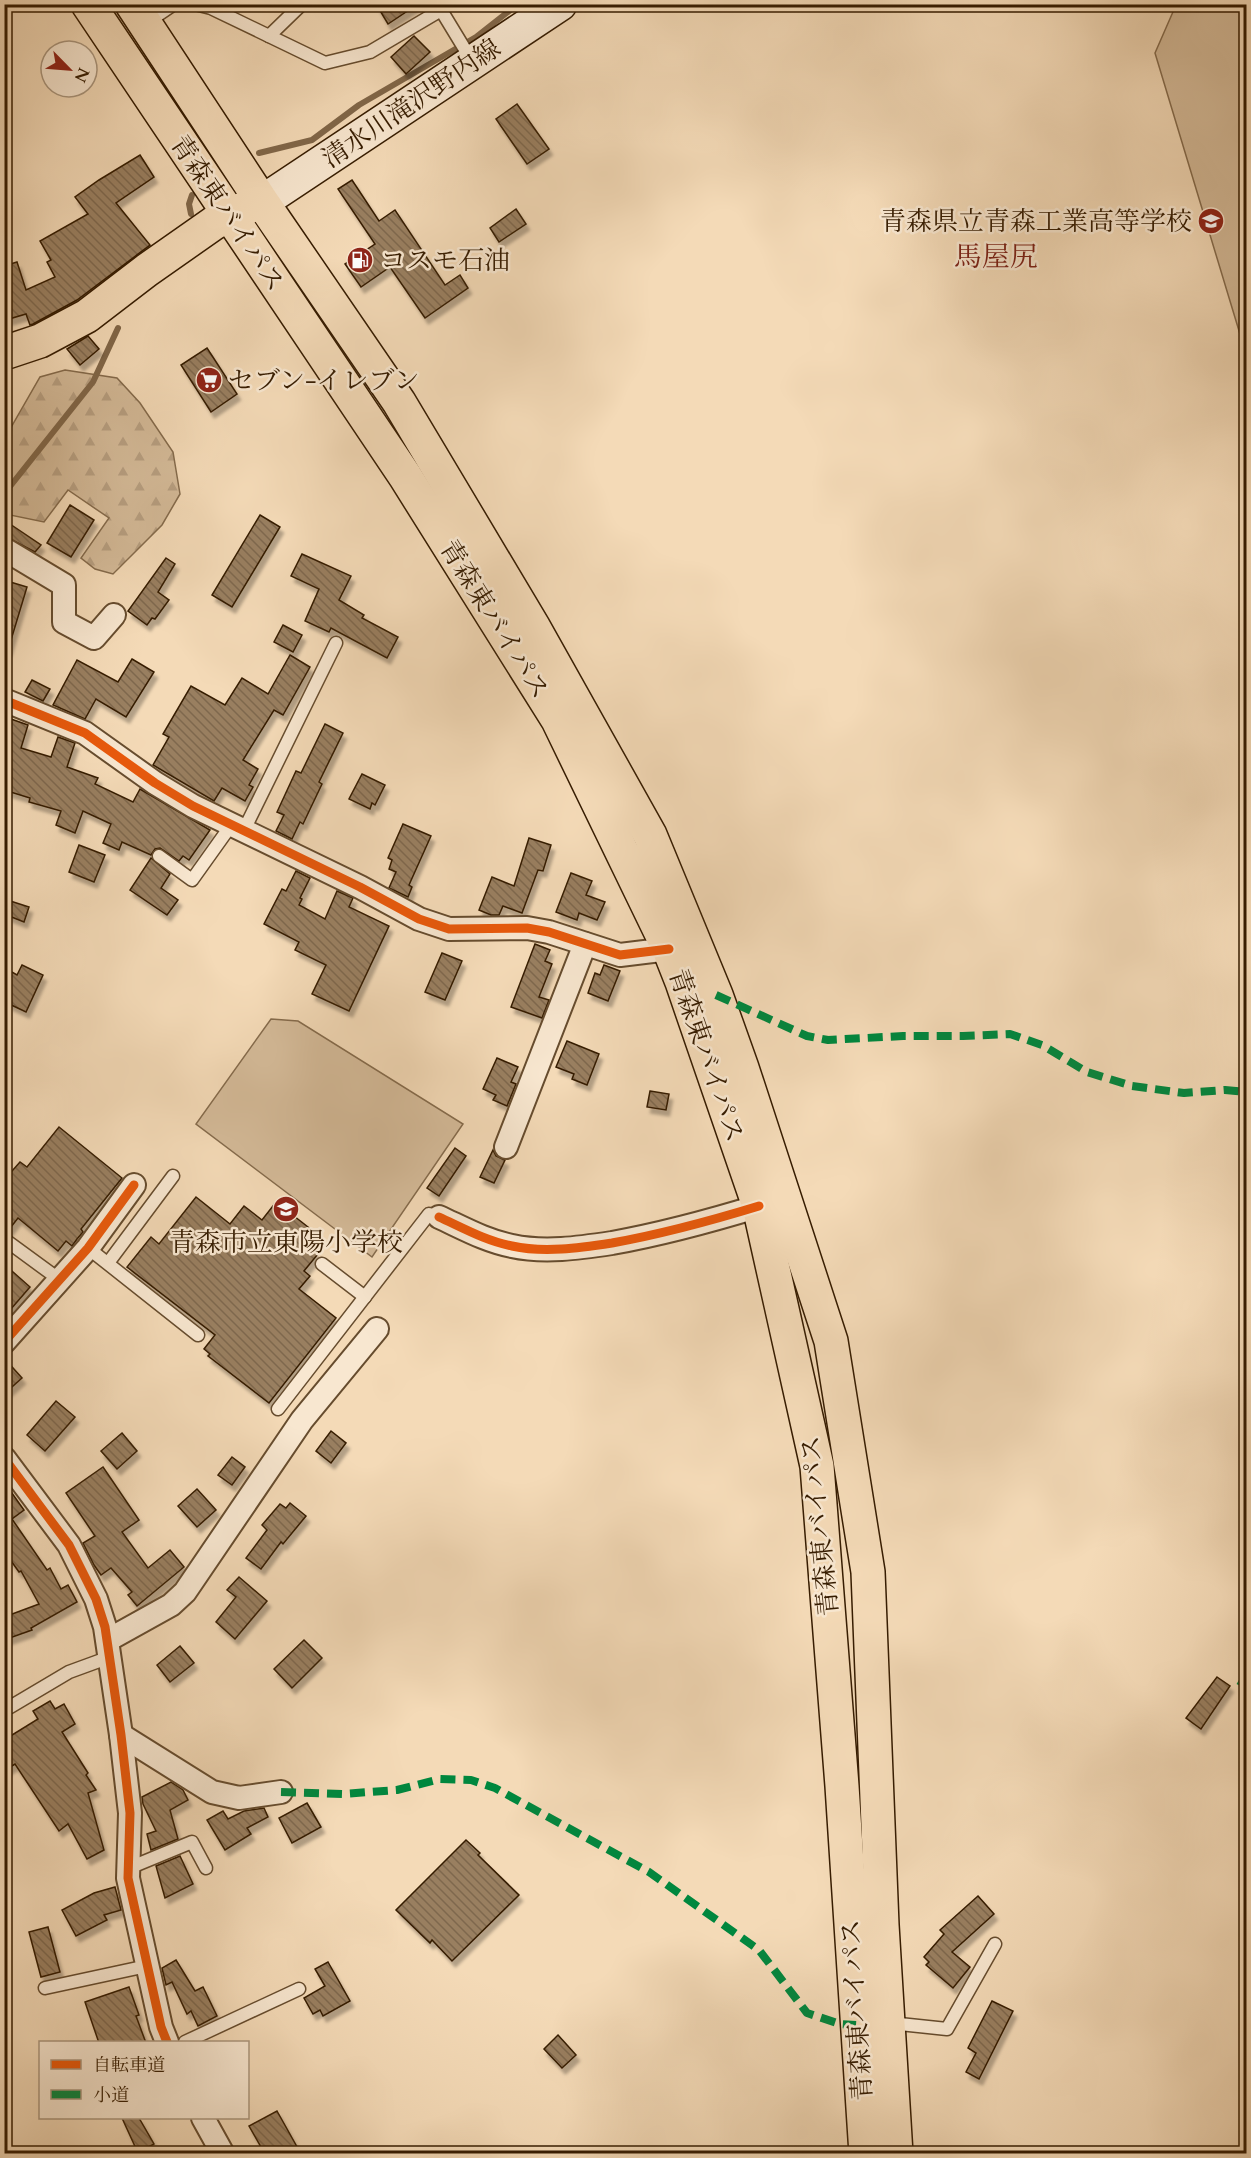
<svg xmlns="http://www.w3.org/2000/svg" width="1251" height="2158" viewBox="0 0 1251 2158" font-family="Cardo,'Noto Serif JP',serif">
<style>
.forest{fill:url(#forest-firs);stroke:#856b4c;stroke-width:1.5}
.park{fill:#d4ba98;stroke:#856b4c;stroke-width:1.5}
.lines{fill:none;stroke-linecap:round;stroke-linejoin:round}
.stream{stroke:#816749;stroke-width:6}
.building{fill:url(#building-back-hatch);stroke:#361c01;stroke-width:1.5;filter:url(#shadow)}
.lane-casing{stroke:#664c2e;stroke-width:15}
.street-casing{stroke:#664c2e;stroke-width:26}
.secondary-casing{stroke:#361c01;stroke-width:36}
.primary-casing{stroke:#361c01;stroke-width:36}
.highway-casing{stroke:#361c01;stroke-width:36}
.lane{stroke:#f8e7d0;stroke-width:12}
.street{stroke:#f8e7d0;stroke-width:22}
.secondary{stroke:#f8e7d0;stroke-width:33}
.primary{stroke:#f4dab7;stroke-width:33}
.highway{stroke:#f4dab7;stroke-width:33}
.quiet{stroke:#00873e;stroke-width:8;stroke-dasharray:15 8;stroke-linecap:butt}
.cycleway-casing{stroke:#f8e7d0;stroke-width:13}
.cycleway{stroke:#e8590c;stroke-width:9}
.labels{text-anchor:middle;stroke-width:5;stroke-linejoin:round;paint-order:stroke}
.street-label{font-size:26px;fill:#361c01;stroke:#f8e7d0}
.poi-label{font-size:26px;fill:#361c01;stroke:#f8e7d0;text-anchor:start}
.quarter-label{font-size:28px;fill:#7a1f14;stroke:#f8e7d0}
</style>
<defs>
<pattern id="forest-firs" width="22" height="20" patternUnits="userSpaceOnUse" patternTransform="scale(1.5)"><rect width="22" height="20" fill="#d4ba98"/><path d="M5 1l3.5 6h-7zM16 11l3.5 6h-7z" fill="#b79f81"/></pattern>
<pattern id="building-back-hatch" width="6" height="6" patternUnits="userSpaceOnUse" patternTransform="scale(1.5)"><rect width="6" height="6" fill="#997f60"/><path d="M-1 5l2 2M0 0l6 6M5-1l2 2" fill="none" stroke="#7e674d"/></pattern>
<filter id="shadow"><feDropShadow dx="3.5" dy="6" stdDeviation="1.5" flood-color="#0004"/></filter>
</defs>
<rect width="100%" height="100%" fill="#f4dab7"/>
<filter id="stains"><feTurbulence type="fractalNoise" baseFrequency=".00333" numOctaves="4"/><feColorMatrix values="0 0 0 0 .2 0 0 0 0 .09 0 0 0 0 .02 0 0 0 .5 -.17"/></filter>
<radialGradient id="worn" r=".72"><stop offset=".6" stop-color="#630" stop-opacity="0"/><stop offset="1" stop-color="#630" stop-opacity=".3"/></radialGradient>
<path class="forest" d="M 65,370 L 117,378 L 140,403 L 173,452 L 180,494 L 162,525 L 113,574 L 95,569 L 81,558 L 109,518 L 68,490 L 44,522 L 5,514 L 5,438 L 40,377 Z"/>
<g class="park">
<path d="M 1176,5 L 1246,5 L 1246,343 L 1243,344 L 1155,53 Z"/>
<path d="M 271,1019 L 298,1021 L 463,1124 L 372,1257 L 196,1124 Z"/>
</g>
<g class="lines">
<g class="stream">
<path d="M 259,153 L 312,140 L 359,105 L 476,37 L 518,4"/>
<path d="M 191,214 L 189,204 L 192,195"/>
<path d="M 4,494 L 93,382 L 118,328"/>
</g>
</g>
<g class="building">
<path d="M 376,4 L 418,4 L 388,24 Z"/>
<path d="M 414,36 L 430,52 L 406,74 L 391,57 Z"/>
<path d="M 517,104 L 549,149 L 527,164 L 496,119 Z"/>
<path d="M 140,155 L 154,177 L 116,203 L 150,245 L 77,300 L 33,324 L 30,325 L 26,314 L 9,319 L 4,306 L 4,266 L 17,262 L 26,290 L 55,277 L 47,262 L 51,260 L 40,241 L 88,214 L 75,197 L 99,180 Z"/>
<path d="M 352,180 L 379,221 L 395,210 L 445,285 L 460,275 L 468,288 L 425,318 L 390,267 L 361,287 L 345,264 L 375,244 L 338,189 Z"/>
<path d="M 516,209 L 526,224 L 499,242 L 490,228 Z"/>
<path d="M 88,336 L 99,349 L 80,365 L 67,349 Z"/>
<path d="M 207,348 L 237,394 L 211,412 L 181,365 Z"/>
<path d="M 70,505 L 94,520 L 71,557 L 47,543 Z"/>
<path d="M 260,515 L 280,527 L 232,607 L 212,595 Z"/>
<path d="M 10,524 L 41,545 L 35,552 L 4,536 Z"/>
<path d="M 302,554 L 351,576 L 339,600 L 364,615 L 362,618 L 398,637 L 387,658 L 331,628 L 329,632 L 305,621 L 319,589 L 291,576 Z"/>
<path d="M 166,558 L 175,564 L 158,592 L 169,600 L 155,619 L 152,618 L 147,625 L 128,611 Z"/>
<path d="M 7,581 L 27,587 L 8,650 L 4,650 L 4,590 Z"/>
<path d="M 283,625 L 302,635 L 293,652 L 274,642 Z"/>
<path d="M 290,655 L 310,667 L 283,715 L 274,710 L 243,760 L 258,769 L 249,785 L 253,787 L 245,801 L 222,788 L 214,801 L 153,765 L 169,737 L 163,734 L 191,686 L 225,705 L 242,678 L 268,694 Z"/>
<path d="M 132,659 L 154,672 L 126,717 L 96,699 L 85,719 L 53,705 L 77,660 L 118,682 Z"/>
<path d="M 32,680 L 50,689 L 43,701 L 25,692 Z"/>
<path d="M 11,719 L 28,725 L 21,748 L 51,757 L 58,737 L 75,743 L 67,767 L 98,778 L 95,784 L 133,802 L 140,789 L 210,830 L 189,860 L 183,856 L 179,861 L 160,848 L 155,849 L 151,855 L 122,842 L 119,850 L 103,843 L 111,824 L 83,811 L 75,833 L 56,825 L 61,811 L 29,802 L 30,798 L 4,790 L 4,730 Z"/>
<path d="M 325,724 L 343,733 L 319,782 L 322,784 L 303,824 L 300,822 L 292,839 L 276,831 L 284,815 L 277,812 L 296,771 L 301,773 Z"/>
<path d="M 362,774 L 385,785 L 375,805 L 372,803 L 370,809 L 349,799 Z"/>
<path d="M 403,824 L 431,836 L 409,885 L 412,887 L 408,897 L 389,888 L 396,872 L 389,869 L 392,860 L 388,858 Z"/>
<path d="M 529,838 L 551,845 L 543,871 L 538,870 L 522,913 L 503,906 L 499,915 L 491,915 L 479,910 L 492,877 L 514,886 Z"/>
<path d="M 79,845 L 105,855 L 94,882 L 69,872 Z"/>
<path d="M 151,858 L 170,874 L 161,888 L 178,900 L 167,915 L 130,890 Z"/>
<path d="M 296,871 L 310,878 L 300,898 L 302,899 L 299,905 L 325,919 L 337,891 L 353,898 L 349,907 L 389,926 L 349,1011 L 312,994 L 326,965 L 295,950 L 299,942 L 264,924 L 282,889 L 286,891 Z"/>
<path d="M 571,873 L 592,881 L 586,895 L 605,902 L 597,920 L 579,913 L 577,920 L 556,912 Z"/>
<path d="M 4,899 L 29,907 L 24,922 L 4,914 Z"/>
<path d="M 535,944 L 550,950 L 545,961 L 552,964 L 539,997 L 549,1000 L 542,1018 L 511,1007 Z"/>
<path d="M 442,953 L 462,961 L 445,1000 L 425,992 Z"/>
<path d="M 22,965 L 43,975 L 26,1012 L 5,1002 L 9,991 L 4,989 L 4,987 L 12,972 L 17,975 Z"/>
<path d="M 604,965 L 620,971 L 608,1001 L 588,993 L 595,973 L 600,975 Z"/>
<path d="M 567,1041 L 599,1054 L 587,1085 L 572,1079 L 574,1074 L 556,1067 Z"/>
<path d="M 497,1058 L 518,1067 L 511,1082 L 516,1084 L 507,1106 L 493,1100 L 496,1095 L 483,1089 Z"/>
<path d="M 650,1091 L 669,1094 L 666,1110 L 647,1107 Z"/>
<path d="M 59,1127 L 122,1178 L 81,1229 L 83,1232 L 77,1239 L 72,1246 L 66,1241 L 58,1251 L 18,1218 L 7,1232 L 4,1231 L 4,1180 L 20,1162 L 27,1167 Z"/>
<path d="M 455,1148 L 466,1156 L 439,1196 L 427,1188 Z"/>
<path d="M 493,1150 L 496,1156 L 505,1160 L 494,1183 L 480,1177 Z"/>
<path d="M 196,1197 L 230,1224 L 244,1206 L 262,1220 L 276,1202 L 317,1234 L 307,1246 L 318,1254 L 304,1271 L 310,1276 L 299,1289 L 336,1318 L 269,1403 L 208,1356 L 210,1354 L 204,1349 L 215,1335 L 127,1267 L 151,1237 L 159,1244 Z"/>
<path d="M 4,1264 L 30,1287 L 4,1317 Z"/>
<path d="M 4,1358 L 22,1378 L 4,1394 Z"/>
<path d="M 56,1401 L 75,1417 L 45,1451 L 27,1435 Z"/>
<path d="M 331,1431 L 346,1443 L 331,1463 L 316,1451 Z"/>
<path d="M 122,1433 L 137,1451 L 117,1469 L 101,1451 Z"/>
<path d="M 232,1457 L 245,1467 L 232,1485 L 218,1475 Z"/>
<path d="M 103,1467 L 139,1520 L 122,1532 L 148,1568 L 170,1550 L 184,1567 L 137,1606 L 128,1595 L 132,1592 L 111,1568 L 101,1575 L 94,1565 L 83,1543 L 95,1536 L 66,1493 Z"/>
<path d="M 4,1482 L 24,1510 L 12,1519 L 47,1570 L 50,1568 L 61,1589 L 68,1585 L 77,1602 L 31,1628 L 32,1630 L 4,1640 L 4,1617 L 39,1604 L 21,1571 L 19,1572 L 4,1551 Z"/>
<path d="M 197,1489 L 216,1510 L 197,1527 L 178,1506 Z"/>
<path d="M 290,1503 L 306,1516 L 283,1544 L 281,1542 L 261,1569 L 246,1558 L 267,1530 L 262,1525 L 280,1504 L 286,1508 Z"/>
<path d="M 239,1577 L 267,1601 L 235,1639 L 216,1622 L 236,1597 L 227,1590 Z"/>
<path d="M 304,1640 L 322,1658 L 292,1688 L 274,1669 Z"/>
<path d="M 180,1646 L 194,1663 L 170,1682 L 157,1665 Z"/>
<path d="M 1217,1677 L 1230,1686 L 1201,1729 L 1186,1718 Z"/>
<path d="M 50,1701 L 55,1709 L 64,1704 L 75,1724 L 62,1732 L 88,1773 L 86,1775 L 96,1790 L 88,1793 L 104,1850 L 87,1859 L 68,1824 L 59,1831 L 15,1764 L 4,1771 L 4,1740 L 38,1719 L 33,1711 Z"/>
<path d="M 171,1782 L 183,1790 L 188,1800 L 170,1810 L 178,1839 L 151,1850 L 147,1834 L 156,1831 L 143,1804 L 142,1797 Z"/>
<path d="M 307,1803 L 321,1827 L 292,1843 L 279,1818 Z"/>
<path d="M 264,1808 L 268,1817 L 247,1828 L 251,1834 L 225,1850 L 207,1820 L 223,1811 L 228,1819 L 244,1811 Z"/>
<path d="M 466,1840 L 480,1853 L 478,1855 L 519,1895 L 452,1961 L 432,1940 L 430,1943 L 396,1910 Z"/>
<path d="M 180,1856 L 193,1884 L 165,1898 L 156,1866 Z"/>
<path d="M 115,1887 L 121,1910 L 104,1915 L 107,1920 L 76,1936 L 62,1910 L 94,1893 Z"/>
<path d="M 978,1896 L 994,1914 L 952,1952 L 970,1967 L 953,1988 L 926,1965 L 929,1962 L 924,1957 L 944,1934 L 940,1930 Z"/>
<path d="M 48,1927 L 60,1972 L 41,1977 L 29,1932 Z"/>
<path d="M 176,1960 L 195,1991 L 203,1987 L 217,2016 L 198,2026 L 191,2011 L 187,2014 L 172,1982 L 166,1985 L 162,1968 Z"/>
<path d="M 328,1962 L 350,2001 L 323,2016 L 320,2010 L 313,2014 L 304,1998 L 325,1986 L 315,1969 Z"/>
<path d="M 129,1987 L 139,2015 L 136,2016 L 146,2043 L 99,2043 L 85,2002 Z"/>
<path d="M 992,2001 L 1013,2011 L 979,2079 L 966,2072 L 976,2053 L 968,2048 Z"/>
<path d="M 558,2035 L 576,2055 L 562,2068 L 544,2049 Z"/>
<path d="M 277,2111 L 301,2154 L 265,2154 L 249,2126 Z"/>
<path d="M 122,2118 L 139,2118 L 154,2144 L 138,2153 Z"/>
</g>
<g class="lines">
<defs>
<g id="lane">
<path d="M 195,4 L 211,8 L 325,63 L 370,52 L 441,10 L 472,61"/>
<path d="M 146,23 L 174,4"/>
<path d="M 269,36 L 302,4"/>
<path d="M 244,830 L 336,643"/>
<path d="M 159,856 L 192,880 L 232,824"/>
<path d="M 4,1239 L 60,1280"/>
<path d="M 88,1248 L 198,1335"/>
<path d="M 108,1263 L 173,1176"/>
<path d="M 322,1264 L 365,1297"/>
<path d="M 278,1409 L 429,1214 L 439,1217"/>
<path d="M 10,1707 L 69,1672 L 110,1657"/>
<path d="M 129,1868 L 192,1842 L 206,1868"/>
<path d="M 45,1988 L 147,1966"/>
<path d="M 890,2023 L 947,2029 L 995,1944"/>
<path d="M 185,2042 L 299,1989"/>
</g>
<g id="street">
<path d="M 4,549 L 64,585 L 64,622 L 94,638 L 114,615"/>
<path d="M 4,700 L 85,733 L 155,783 L 193,806 L 360,887 L 419,919 L 449,929 L 527,928 L 549,932 L 620,955 L 669,949"/>
<path d="M 506,1147 L 585,944"/>
<path d="M 439,1217 C 463,1228 486,1241 512,1246 C 544,1253 579,1248 612,1243 C 662,1234 710,1221 759,1206"/>
<path d="M 4,1342 L 88,1248 L 134,1185"/>
<path d="M 4,1458 L 69,1545 L 96,1599 L 105,1627 L 121,1735 L 130,1813 L 128,1878 L 161,2027 L 167,2042"/>
<path d="M 108,1640 L 171,1605 L 185,1592 L 302,1420 L 377,1329"/>
<path d="M 121,1735 L 212,1792 L 239,1798 L 281,1792"/>
<path d="M 203,2118 L 223,2154"/>
</g>
<path id="secondary" d="M 262,202 L 560,4"/>
<path id="primary" d="M 4,353 L 40,341 L 87,316 L 147,270 L 214,223 L 229,214 L 257,204"/>
<g id="highway">
<path d="M 88,4 L 405,476 L 558,720 L 669,949 L 682,982 L 759,1206 L 817,1466 L 842,1786 L 866,2154"/>
<path d="M 132,4 L 262,202 L 399,402 L 534,628 L 650,835 L 716,995 L 742,1068 L 831,1341 L 868,1572 L 882,1925 L 896,2154"/>
</g>
</defs>
<use href="#lane" class="lane-casing"/>
<use href="#street" class="street-casing"/>
<use href="#secondary" class="secondary-casing"/>
<use href="#primary" class="primary-casing"/>
<use href="#highway" class="highway-casing"/>
<use href="#lane" class="lane"/>
<use href="#street" class="street"/>
<use href="#secondary" class="secondary"/>
<use href="#primary" class="primary"/>
<use href="#highway" class="highway"/>
<g class="quiet">
<path d="M 716,995 L 807,1036 L 828,1040 L 903,1036 L 963,1036 L 1010,1034 L 1042,1045 L 1087,1072 L 1132,1086 L 1184,1093 L 1225,1090 L 1246,1092"/>
<path d="M 1240,1686 L 1246,1676"/>
<path d="M 281,1792 L 342,1794 L 397,1790 L 440,1779 L 471,1780 L 495,1788 L 649,1872 L 759,1950 L 807,2013 L 840,2024 L 856,2025"/>
</g>
<defs>
<g id="cycleway">
<path d="M 4,700 L 85,733 L 155,783 L 193,806 L 360,887 L 419,919 L 449,929 L 527,928 L 549,932 L 620,955 L 669,949"/>
<path d="M 439,1217 C 463,1228 486,1241 512,1246 C 544,1253 579,1248 612,1243 C 662,1234 710,1221 759,1206"/>
<path d="M 4,1342 L 88,1248 L 134,1185"/>
<path d="M 4,1458 L 69,1545 L 96,1599 L 105,1627 L 121,1735 L 130,1813 L 128,1878 L 161,2027 L 167,2042"/>
</g>
</defs>
<use href="#cycleway" class="cycleway-casing"/>
<use href="#cycleway" class="cycleway"/>
</g>
<defs>
<symbol id="school-disc" viewBox="-11 -11 22 22"><circle r="9.5" fill="#8f2418" stroke="#f8e7d0"/><path d="M0-5L7-2L0 1L-7-2ZM-4 1L0 2.5L4 1V4Q0 6-4 4Z" fill="#fff"/></symbol>
<symbol id="fuel-disc" viewBox="-11 -11 22 22"><circle r="9.5" fill="#8f2418" stroke="#f8e7d0"/><path d="M-5.5-6h7V0h2V4h1.3V-2.5L3-4.5l.8-.8L6-3V5H2.5V1h-1V6h-7ZM-4.2-4.7v3.2H.2V-4.7Z" fill="#fff"/></symbol>
<symbol id="supermarket-disc" viewBox="-11 -11 22 22"><circle r="9.5" fill="#8f2418" stroke="#f8e7d0"/><path d="M-6-5.5h2.5l.6 2H6L4.5 2H-2.5L-4.4-4H-6ZM-1.5 3.2a1.3 1.3 0 1 0 .1 0ZM3 3.2a1.3 1.3 0 1 0 .1 0Z" fill="#fff"/></symbol>
</defs>
<g fill-rule="evenodd">
<use href="#school-disc" x="1196" y="206" width="30" height="30"/>
<use href="#fuel-disc" x="345" y="245" width="30" height="30"/>
<use href="#supermarket-disc" x="194" y="365" width="30" height="30"/>
<use href="#school-disc" x="271" y="1194" width="30" height="30"/>
</g>
<g class="labels">
<g class="street-label">
<text transform="translate(411 103) rotate(-34)" y="9">清水川滝沢野内線</text>
<text transform="translate(228 213) rotate(56)" y="9">青森東バイパス</text>
<text transform="translate(495 619) rotate(58)" y="9">青森東バイパス</text>
<text transform="translate(707 1055) rotate(71)" y="9">青森東バイパス</text>
<text transform="translate(819 1526) rotate(-96)" y="9">青森東バイパス</text>
<text transform="translate(856 2010) rotate(-94)" y="9">青森東バイパス</text>
</g>
<g class="poi-label">
<text x="1192" y="230" text-anchor="end">青森県立青森工業高等学校</text>
<text x="380" y="269">コスモ石油</text>
<text x="228" y="389">セブン-イレブン</text>
<text x="286" y="1251" text-anchor="middle">青森市立東陽小学校</text>
</g>
<g class="quarter-label">
<text x="996" y="266">馬屋尻</text>
</g>
</g>
<rect width="1251" height="2158" fill="none" stroke="#f4dab7" stroke-width="24"/>
<rect x="6" y="6" width="1239" height="2146" fill="none" stroke="#361c01" stroke-width="3"/>
<rect x="12" y="12" width="1227" height="2134" fill="none" stroke="#361c01" stroke-width="1.5"/>
<rect x="39" y="2041" width="210" height="78" fill="#f8e7d0" stroke="#aa967d" stroke-width="1.5"/>
<rect x="51" y="2060" width="30" height="9" fill="#e8590c" stroke="#aa967d" stroke-width="1.5"/>
<text x="93" y="2071" font-size="18" fill="#361c01">自転車道</text>
<rect x="51" y="2090" width="30" height="9" fill="#00873e" stroke="#aa967d" stroke-width="1.5"/>
<text x="93" y="2101" font-size="18" fill="#361c01">小道</text>
<g transform="translate(69 69) rotate(115)"><circle r="28" fill="#f8e7d0" stroke="#aa967d" stroke-width="1.5"/>
<path d="M0-4.5L10 22L0 15L-10 22Z" fill="#8f2418"/>
<text y="-9" font-size="16" font-weight="bold" text-anchor="middle" fill="#361c01">N</text>
</g>
<rect width="100%" height="100%" filter="url(#stains)"/>
<rect width="100%" height="100%" fill="url(#worn)"/>
</svg>
